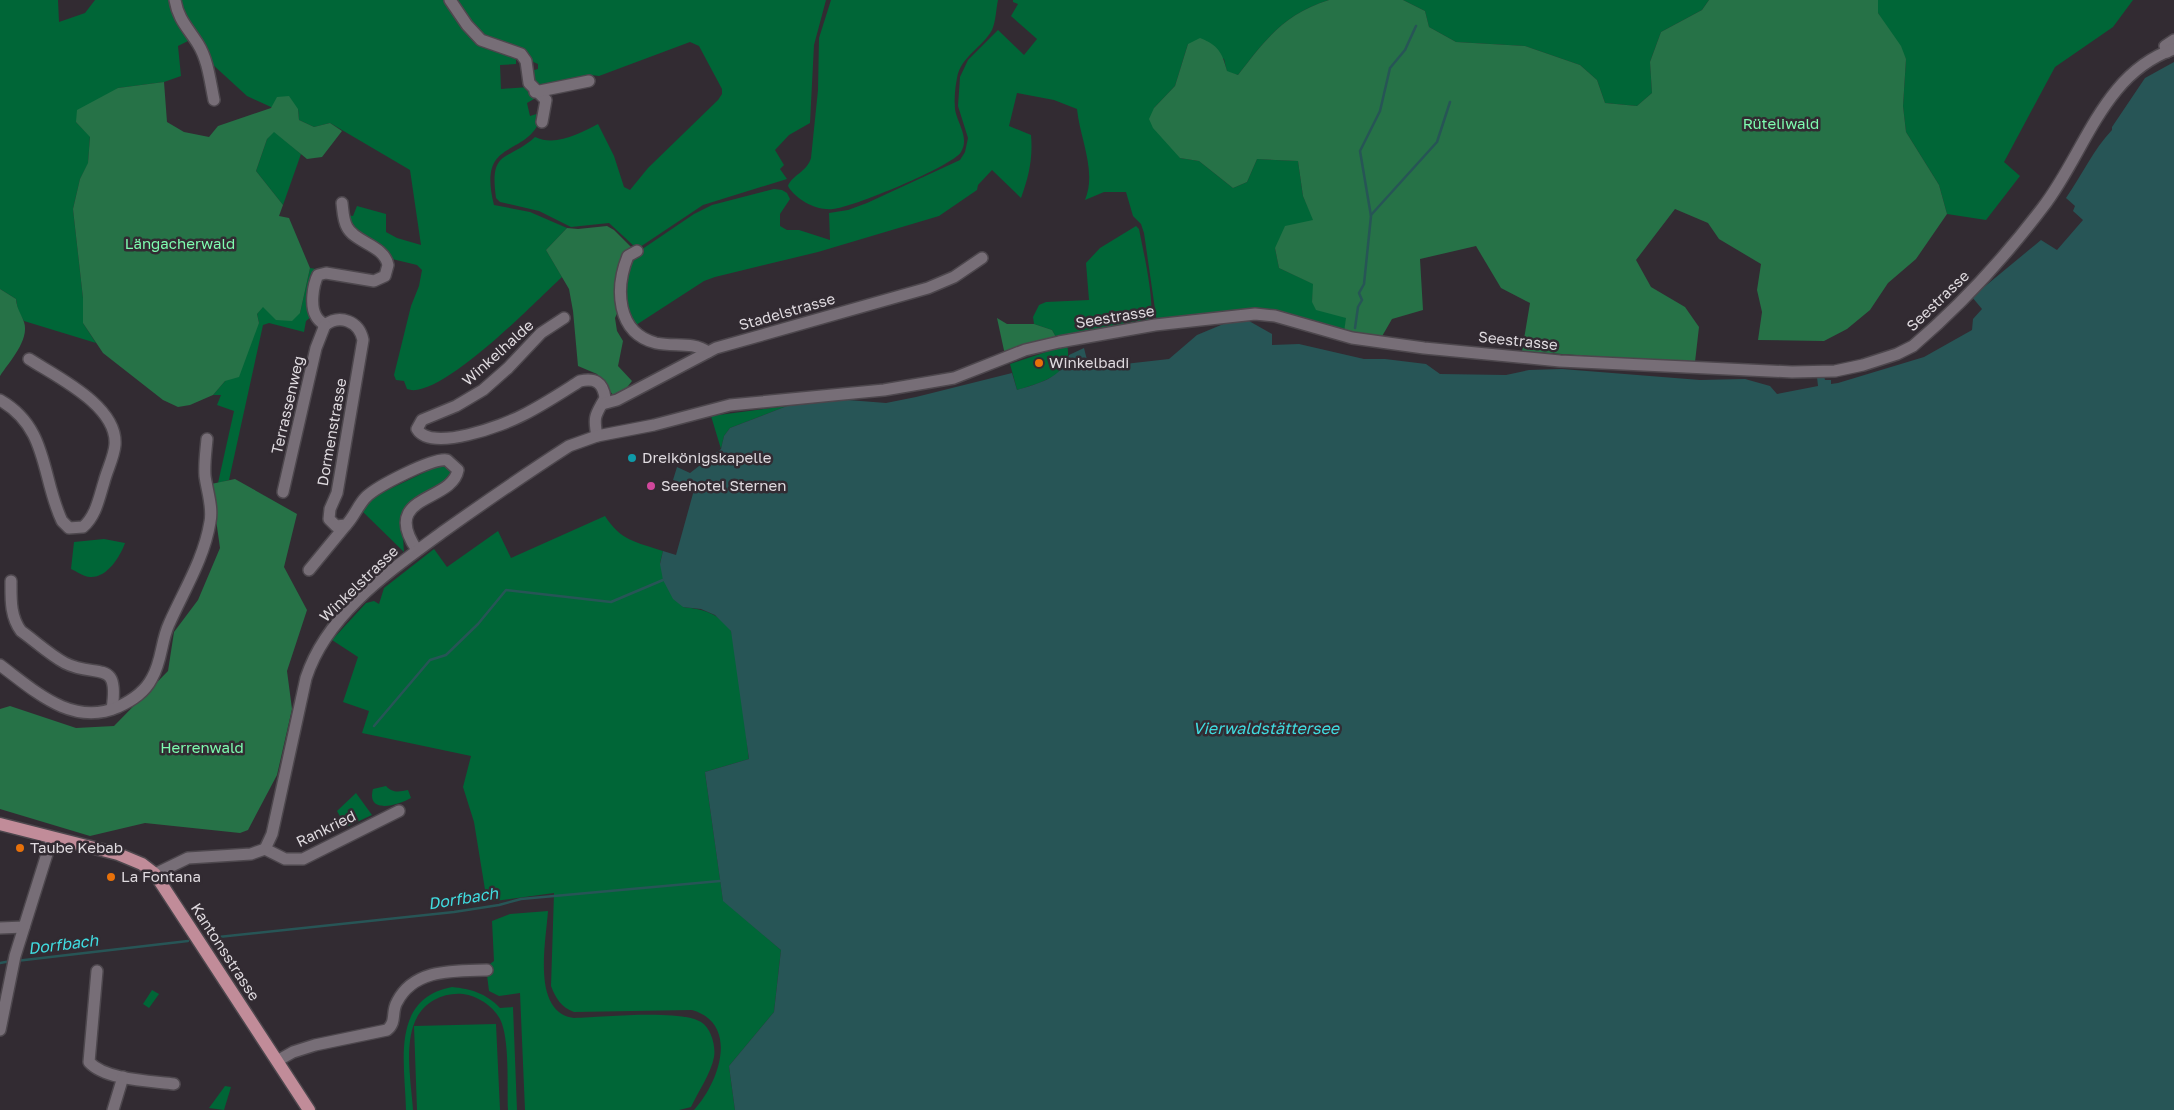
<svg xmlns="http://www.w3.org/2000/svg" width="2174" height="1110" viewBox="0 0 2174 1110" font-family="'Golos Text',sans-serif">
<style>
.green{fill:#006637}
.forest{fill:#267247}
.water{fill:#275556}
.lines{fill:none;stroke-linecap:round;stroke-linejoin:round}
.stream{stroke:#275556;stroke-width:2.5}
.minor-casing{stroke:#4d474d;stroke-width:14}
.major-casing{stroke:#4d474d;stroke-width:15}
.minor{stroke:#776e77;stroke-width:11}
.major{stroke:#c18c99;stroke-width:12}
.food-dot{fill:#e8710a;stroke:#322b32;stroke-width:2}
.culture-dot{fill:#0f9aa8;stroke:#322b32;stroke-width:2}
.hotel-dot{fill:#d1479c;stroke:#322b32;stroke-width:2}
.labels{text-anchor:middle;stroke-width:5;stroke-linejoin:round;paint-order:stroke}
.park-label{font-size:15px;fill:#7efcaf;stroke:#322b32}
.street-label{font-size:15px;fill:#dfdadf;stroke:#322b32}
.poi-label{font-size:15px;fill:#dfdadf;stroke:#322b32;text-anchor:start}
.water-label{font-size:16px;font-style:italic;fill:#40dce0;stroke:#322b32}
</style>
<rect width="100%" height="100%" fill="#322b32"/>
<g class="green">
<path d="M 0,0 L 58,0 L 59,22 L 85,13 L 95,0 L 173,0 L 192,39 L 178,46 L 181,76 L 164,82 L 118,88 L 76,122 L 90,136 L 88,164 L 80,179 L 73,209 L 83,298 L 83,323 L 96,343 L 24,321 L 18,311 L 16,299 L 0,289 Z"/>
<path d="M 177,0 L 448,0 L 471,34 L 516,54 L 516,64 L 500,65 L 501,89 L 529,87 L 534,99 L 527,103 L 530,116 L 543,112 C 530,162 476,133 494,205 L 530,212 L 567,228 L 546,250 L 562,277 C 537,300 439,402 407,389 L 404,381 L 396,380 L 394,375 L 411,306 L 419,286 L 422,270 L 417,265 L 388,258 L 350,228 L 347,215 L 353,216 L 357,206 L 386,214 L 386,232 L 397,238 L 421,245 L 410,170 L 330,123 L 314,127 L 299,120 L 298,109 L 271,107 L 247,96 L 211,63 Z"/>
<path d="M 456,0 L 826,0 L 814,45 L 810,123 L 789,135 L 775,150 L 784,165 L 780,169 L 787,179 L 703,205 L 640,247 L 634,246 L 609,223 L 571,227 L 539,211 L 500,202 L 496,198 C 489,148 508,162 535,137 C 556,147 580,133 598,124 L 614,156 L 624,187 L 630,190 L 648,168 L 718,100 L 722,94 L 722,89 L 699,46 L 690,42 L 599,76 C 577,71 558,91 533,85 L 531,71 L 538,69 L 538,64 L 483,40 Z"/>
<path d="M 831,0 L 998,0 C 996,9 996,21 992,30 C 982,48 961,56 957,78 C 955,88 954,99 955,109 C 957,123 970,138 961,152 C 953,166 851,208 833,209 C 817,211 796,200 788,186 C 792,175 807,172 811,158 L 818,90 L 819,38 Z"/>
<path d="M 1013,0 L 1329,0 C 1284,14 1266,39 1238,75 L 1227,72 L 1224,59 L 1188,44 L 1175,86 L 1154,108 L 1180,158 L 1199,161 L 1233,188 L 1247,182 L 1257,159 L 1298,161 L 1303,196 L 1314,220 L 1275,248 L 1279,268 L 1314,284 L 1312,302 L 1347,318 L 1344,332 L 1288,315 L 1157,323 L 1144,233 L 1141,224 L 1133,216 L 1126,192 L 1104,192 L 1085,200 C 1097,171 1080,139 1077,109 L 1054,100 L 1017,93 L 1009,126 L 1031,135 C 1033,158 1029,176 1021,198 L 992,170 L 978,185 L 977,190 L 939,216 L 818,252 L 715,277 L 704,281 L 633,327 L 629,321 L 623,276 L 635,254 L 694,214 L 712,205 L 774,189 L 782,190 L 787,193 L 790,199 L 780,214 L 780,226 L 787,230 L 799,230 L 830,240 L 829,213 L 848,210 L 867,203 L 960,160 L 965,152 L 968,138 L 958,106 L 960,77 L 968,60 L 998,30 L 1024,55 L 1037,39 L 1011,16 L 1018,4 L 1013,2 Z"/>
<path d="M 1403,0 L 1709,0 L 1702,10 L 1661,32 L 1650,62 L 1652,93 L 1637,106 L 1605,103 L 1597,80 L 1580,65 L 1525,46 L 1456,42 L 1429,27 L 1425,11 Z"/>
<path d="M 1878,0 L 2133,0 L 2113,27 L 2055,67 L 2004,162 L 2020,176 L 1986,220 L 1947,214 L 1939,185 L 1906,132 L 1903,106 L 1906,59 L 1878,13 Z"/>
<path d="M 274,131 L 301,154 L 283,205 L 256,171 L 267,139 Z"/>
<path d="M 1136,226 L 1139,229 C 1143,250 1156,305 1150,324 L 1057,339 L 1052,330 L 1034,324 L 1033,317 L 1039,305 L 1046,302 L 1089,300 L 1086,263 L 1100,248 Z"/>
<path d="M 310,268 L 322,270 L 312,316 L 306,321 L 304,332 L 269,323 L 263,325 L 229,480 L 218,483 L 234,411 L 217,405 L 221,395 L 213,395 L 225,381 L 259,323 L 257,314 L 263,306 L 300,313 Z"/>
<path d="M 1067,345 C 1075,375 1039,383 1017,390 L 1010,364 Z"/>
<path d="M 787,406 L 730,428 L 724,436 L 721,449 L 711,416 Z"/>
<path d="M 442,464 L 452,469 L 450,478 C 404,504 400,497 404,552 L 362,511 L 371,498 Z"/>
<path d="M 605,516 C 621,541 636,542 663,551 L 660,563 L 683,607 C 702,609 718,613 730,629 C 736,638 747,741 749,759 L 705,772 L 723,900 L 781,950 L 774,1012 L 729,1066 L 735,1110 L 694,1110 C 719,1083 740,1024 692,1010 L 574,1012 C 561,1007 556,999 551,986 L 554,893 L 487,902 L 474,822 L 463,787 L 471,756 L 362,733 L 369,711 L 343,702 L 358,657 L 332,640 L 366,603 L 374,601 L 379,604 L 384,588 L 434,549 L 447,567 L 498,531 L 511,558 Z"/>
<path d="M 104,539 L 125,543 C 120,557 107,578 90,577 C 84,577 76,571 71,569 L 74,542 Z"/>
<path d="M 386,786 C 392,793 399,792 408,790 L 411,798 C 399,805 366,815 373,789 Z"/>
<path d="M 356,793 L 372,815 L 346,827 L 337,811 Z"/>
<path d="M 548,911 C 546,942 531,1012 574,1018 C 602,1017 680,1009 701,1022 C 711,1028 716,1046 714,1057 C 711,1073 698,1092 691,1107 L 679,1110 L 525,1110 L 520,993 L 499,996 L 489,991 L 486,967 L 494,961 L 492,921 L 510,914 Z"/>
<path d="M 452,987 C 471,989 486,993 500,1008 L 513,1007 L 517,1110 L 508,1110 C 507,1087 510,1039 500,1019 C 493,1006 478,996 463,994 C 453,993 443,995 434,1000 C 398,1020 411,1076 413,1110 L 406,1110 C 405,1063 390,999 452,987 Z"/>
<path d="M 152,990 L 159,994 L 149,1008 L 143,1004 Z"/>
<path d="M 496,1024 L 500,1110 L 417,1110 L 414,1026 Z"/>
<path d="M 225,1086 L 231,1087 L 224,1110 L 209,1108 Z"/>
</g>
<g class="forest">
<path d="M 1329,0 L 1403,0 L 1425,11 L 1429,27 L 1456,42 L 1525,46 L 1580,65 L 1597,80 L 1605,103 L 1637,106 L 1652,93 L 1650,62 L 1661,32 L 1702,10 L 1709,0 L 1878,0 L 1878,13 L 1901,46 L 1906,59 L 1903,106 L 1906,132 L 1939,185 L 1947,214 L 1916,259 L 1888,283 L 1870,310 L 1847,329 L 1824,341 L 1758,340 L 1762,312 L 1757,290 L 1761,264 L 1719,239 L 1708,223 L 1675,209 L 1636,260 L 1651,287 L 1685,307 L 1699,327 L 1695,362 L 1644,360 L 1522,351 L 1530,303 L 1501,288 L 1476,246 L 1420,259 L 1423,310 L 1392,319 L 1381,338 L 1344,332 L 1346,318 L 1316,310 L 1312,302 L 1313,284 L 1279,268 L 1275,248 L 1285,226 L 1313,220 L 1303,196 L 1298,161 L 1257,159 L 1247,182 L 1233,188 L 1199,161 L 1180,158 L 1153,128 L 1149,119 L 1154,108 L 1175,86 L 1188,44 L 1200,38 C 1218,45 1222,52 1227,71 L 1238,75 C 1266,39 1284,14 1329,0 Z"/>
<path d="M 164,82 L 167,122 L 184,132 L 209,137 L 218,126 L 271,108 L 277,97 L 289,96 L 298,109 L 299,120 L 314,127 L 330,123 L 342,131 L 322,157 L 307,159 L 274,132 L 267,139 L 256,171 L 283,205 L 279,216 L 289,218 L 310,268 L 300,313 L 292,321 L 276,320 L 263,307 L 257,314 L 259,323 L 239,377 L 225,381 L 213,395 L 190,405 L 178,407 L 163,400 L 103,353 L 83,323 L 83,298 L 73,209 L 80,179 L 88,163 L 90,137 L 76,122 L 77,110 L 118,88 Z"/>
<path d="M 607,226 L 614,230 L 635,251 L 628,255 L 620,307 L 615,318 L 617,331 L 623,341 L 618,366 L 632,381 L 625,390 L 613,395 L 597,374 L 578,366 L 573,311 L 569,289 L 546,250 L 567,228 L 578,229 Z"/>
<path d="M 0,289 L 16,299 C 17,310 21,313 24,322 C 30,340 9,362 0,376 Z"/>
<path d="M 997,318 L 1007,324 L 1034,324 L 1052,330 L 1057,339 L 1005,355 Z"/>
<path d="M 235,479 L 297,514 L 284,567 L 307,610 L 287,671 L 292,709 L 277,775 L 248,830 L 240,833 L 145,823 L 90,836 L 0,809 L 0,709 L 10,706 L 76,728 L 114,726 L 168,671 L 174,632 L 198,600 L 220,548 L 211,484 Z"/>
</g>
<path class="water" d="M 2174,62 L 2174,1110 L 735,1110 L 729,1066 L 774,1012 L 781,950 L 723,901 L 705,772 L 749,759 L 731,631 L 715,615 L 701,609 L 683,607 L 673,599 L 663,580 L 660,564 L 663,551 L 676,555 L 694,490 L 673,480 L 677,467 L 690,473 L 721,449 L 724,436 L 730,428 L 787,406 L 848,400 L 886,403 L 916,397 L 1012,373 L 1017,390 C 1037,384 1063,378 1069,355 L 1084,348 L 1089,368 L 1169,359 L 1197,335 L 1233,320 L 1249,321 L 1272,334 L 1272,345 L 1299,344 L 1364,359 L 1385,359 L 1426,364 L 1440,374 L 1506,375 L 1529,370 L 1562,369 L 1700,380 L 1745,379 L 1770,386 L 1777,394 L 1818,386 L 1817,377 L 1824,376 L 1825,380 L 1831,380 L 1831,384 L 1838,383 L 1924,357 L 1972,330 L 1973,319 L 1982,309 L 1972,297 L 2041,240 L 2057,250 L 2083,220 L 2073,211 L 2075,206 L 2066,198 C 2082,175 2093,150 2112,130 L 2112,127 L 2145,78 Z"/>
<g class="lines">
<g class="stream">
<path d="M 1371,215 L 1437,142 L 1450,102"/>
<path d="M 1355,328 L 1358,307 L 1362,300 L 1359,293 L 1364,284 L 1371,216 L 1360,151 L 1380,111 L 1390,68 L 1405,50 L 1416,26"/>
<path d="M 374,726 L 430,660 L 446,655 L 478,624 L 506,590 L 611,602 L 663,580"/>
<path d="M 209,938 L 454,912 L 499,905 L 521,899 L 720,881"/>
<path d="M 16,961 L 188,941"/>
<path d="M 0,963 L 11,961"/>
</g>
<defs>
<g id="minor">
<path d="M 175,0 C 178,19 188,28 198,44 C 208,60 210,81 214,100"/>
<path d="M 450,0 L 467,25 L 481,40 L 521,54 L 526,61 L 529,83 L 546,100 L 542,122"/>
<path d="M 2167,52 L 2165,46 L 2174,40"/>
<path d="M 535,92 L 589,81"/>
<path d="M 637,251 L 628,256 C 615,288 616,333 656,343 C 674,347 693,341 708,352"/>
<path d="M 564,318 L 541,333 L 508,368 L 483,390 L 456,406 L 422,420 L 417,429 C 431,453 504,425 523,415 C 543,405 561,393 580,381 C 595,378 603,382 605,398 C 596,415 593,415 597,436"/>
<path d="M 325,325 C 340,314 359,321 363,340 L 337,493 L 330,509 L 329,519 L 336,526 L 346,525 C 354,517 358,505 366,497 C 377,486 434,457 447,460 L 458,470 C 452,503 379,494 417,550"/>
<path d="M 325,325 C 322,323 318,320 316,316 C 310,306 313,285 318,275 L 326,273 L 374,281 L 385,276 L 388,265 C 384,245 355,243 347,227 C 343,220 343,211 342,203"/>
<path d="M 0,400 C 49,428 41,477 62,521 L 69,528 L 83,527 C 96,516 99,498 104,482 C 107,470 114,457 115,445 C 118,406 57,377 29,359"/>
<path d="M 602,404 L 617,400 L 716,348 L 928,288 L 954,277 L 982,258"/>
<path d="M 283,492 L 316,348 L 325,325"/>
<path d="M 309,570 L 346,525"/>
<path d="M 11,581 C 11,599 10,616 21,631 C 35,641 50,655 65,663 C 96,679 120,657 112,709"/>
<path d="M 0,665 C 35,691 72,727 118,707 C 133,700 145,692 152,678 C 162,661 161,641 169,624 C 184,590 204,559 210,522 C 213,507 207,491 205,476 C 204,464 206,451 207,439"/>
<path d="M 265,849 L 285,859 L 303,859 L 399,811"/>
<path d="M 155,874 L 188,858 L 251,854 L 265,849 L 272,834 L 306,678 C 327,613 391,570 444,531 C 485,502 527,473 569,446 L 597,436 L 654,425 L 730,405 L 884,390 L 954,378 L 1025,350 L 1059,342 L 1155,325 L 1255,314 L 1275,316 L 1352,338 L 1424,348 L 1560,361 L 1792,372 L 1835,371 L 1863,365 L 1897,354 L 1913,346 C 1961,305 2005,257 2043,207 C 2085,153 2103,73 2174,49"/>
<path d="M 0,928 L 24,927"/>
<path d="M 97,971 L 89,1062 C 105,1080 151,1081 174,1084"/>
<path d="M 0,1030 L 15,956 L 52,838"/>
<path d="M 277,1061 L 293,1052 L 315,1045 L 387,1030 C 397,1022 391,1012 397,1002 C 414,968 455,971 487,970"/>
<path d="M 113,1110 L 123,1077"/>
</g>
<path id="major" d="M 0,824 L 118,854 L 142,864 L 155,874 L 309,1110"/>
</defs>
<use href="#minor" class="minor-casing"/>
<use href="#major" class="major-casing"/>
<use href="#minor" class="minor"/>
<use href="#major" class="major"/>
</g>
<g class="food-dot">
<circle cx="1039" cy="363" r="5"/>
<circle cx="20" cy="848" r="5"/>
<circle cx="111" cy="877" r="5"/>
</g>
<circle class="culture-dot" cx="632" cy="458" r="5"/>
<circle class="hotel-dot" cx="651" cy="486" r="5"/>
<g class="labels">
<g class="park-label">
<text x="1781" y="129">Rüteliwald</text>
<text x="180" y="249">Längacherwald</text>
<text x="202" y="753">Herrenwald</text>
</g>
<g class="street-label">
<text transform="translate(1938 301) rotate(-44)" y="5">Seestrasse</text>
<text transform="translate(787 312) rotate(-16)" y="5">Stadelstrasse</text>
<text transform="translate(1115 317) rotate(-9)" y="5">Seestrasse</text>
<text transform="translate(1518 341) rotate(6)" y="5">Seestrasse</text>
<text transform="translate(498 353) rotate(-42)" y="5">Winkelhalde</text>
<text transform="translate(288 405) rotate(-77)" y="5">Terrassenweg</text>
<text transform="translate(332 432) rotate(-80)" y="5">Dormenstrasse</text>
<text transform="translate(359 584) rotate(-44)" y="5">Winkelstrasse</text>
<text transform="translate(326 829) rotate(-26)" y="5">Rankried</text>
<text transform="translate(225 952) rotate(57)" y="5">Kantonsstrasse</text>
</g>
<g class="poi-label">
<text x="1049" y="368">Winkelbadi</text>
<text x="642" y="463">Dreikönigskapelle</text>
<text x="661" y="491">Seehotel Sternen</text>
<text x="30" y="853">Taube Kebab</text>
<text x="121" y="882">La Fontana</text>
</g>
<g class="water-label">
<text x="1266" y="734">Vierwaldstättersee</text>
<text transform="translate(463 898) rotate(-9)" y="6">Dorfbach</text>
<text transform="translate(63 944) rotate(-7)" y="6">Dorfbach</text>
</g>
</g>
</svg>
